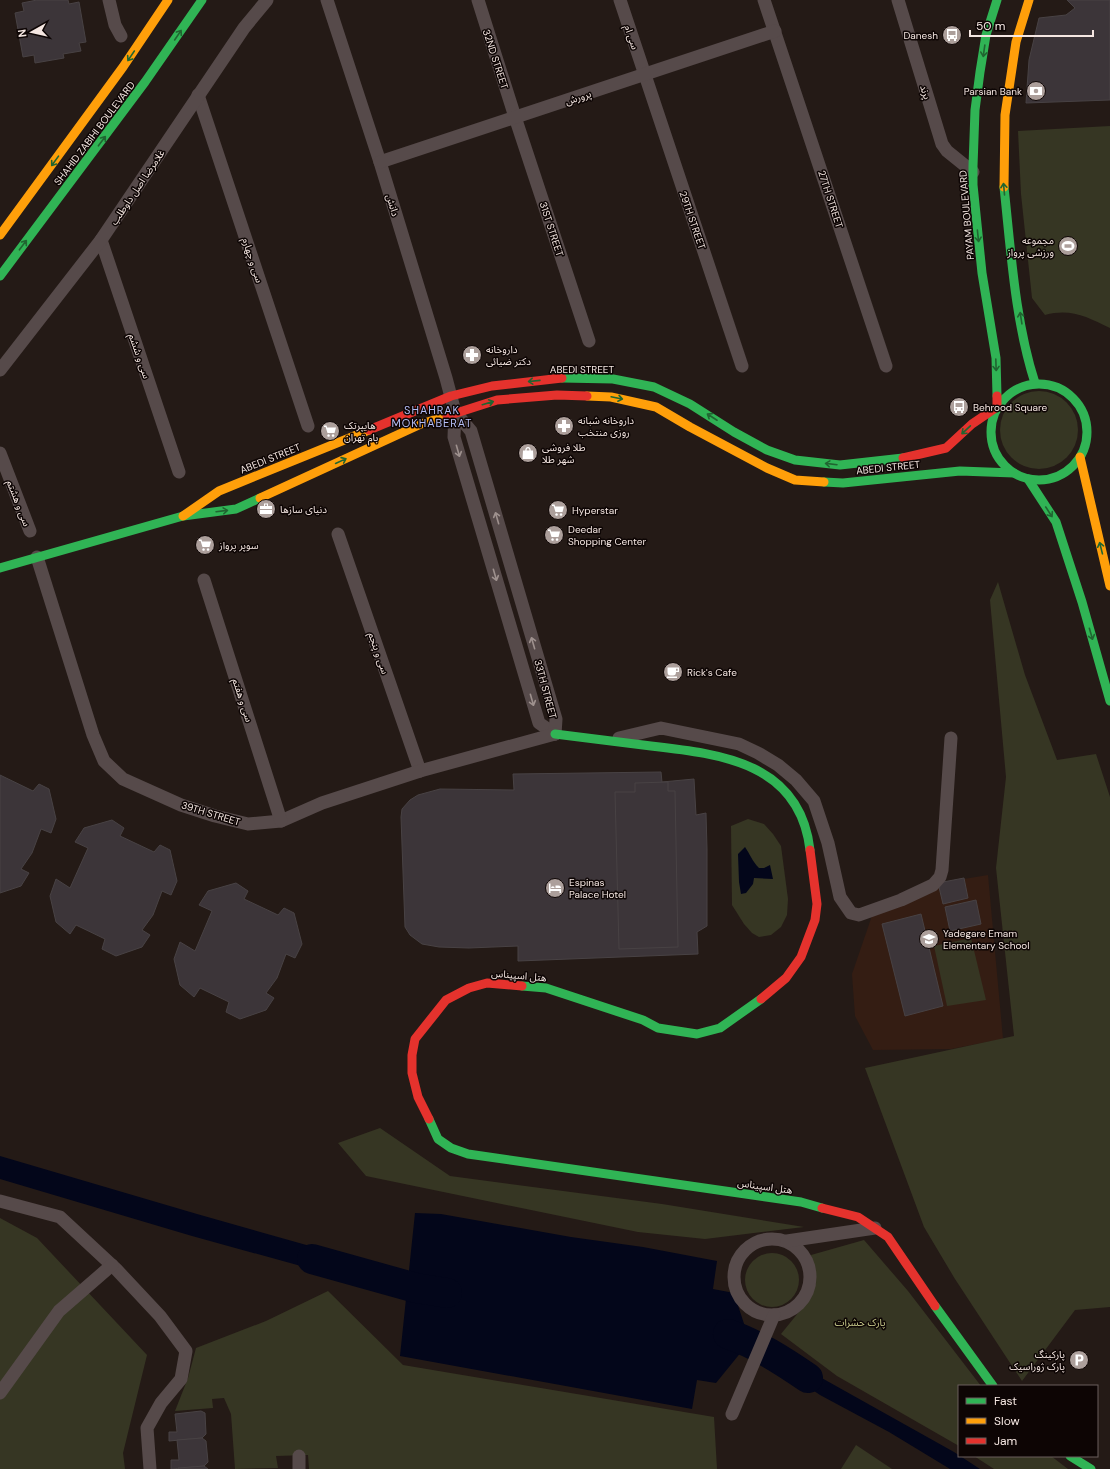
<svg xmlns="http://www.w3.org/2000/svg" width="1110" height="1469" viewBox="0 0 1110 1469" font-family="'DM Sans','Noto Sans Arabic',sans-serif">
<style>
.built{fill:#341d13}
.green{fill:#363623}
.water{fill:#03061a}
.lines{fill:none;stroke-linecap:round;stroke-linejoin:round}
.river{stroke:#03061a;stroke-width:30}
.building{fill:#3c3539;stroke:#484244}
.street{stroke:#564a4a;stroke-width:13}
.fast{stroke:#30b455;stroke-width:9}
.slow{stroke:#ff9f0a;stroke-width:9}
.jam{stroke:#e5322d;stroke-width:9}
.oneway{stroke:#206531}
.oneway2{stroke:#9e918e}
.labels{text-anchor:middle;stroke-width:3;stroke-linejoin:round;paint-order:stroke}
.poi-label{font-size:10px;fill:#f5e7e2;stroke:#0d0504;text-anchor:start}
.street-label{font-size:10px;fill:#f5e7e2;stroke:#0d0504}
.park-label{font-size:10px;fill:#cdd08f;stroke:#0d0504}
.neighbourhood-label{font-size:11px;letter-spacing:1px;fill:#b5bef6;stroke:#0d0504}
</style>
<rect width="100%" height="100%" fill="#241a16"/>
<path class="built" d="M 988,875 L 1003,1039 L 951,1049 L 873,1050 L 855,1016 L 852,974 L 876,904 L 928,885 Z"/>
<g class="green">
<path d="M 1110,126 L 1110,328 C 1087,317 1071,308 1045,315 L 1032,298 L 1021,194 L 1018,131 Z"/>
<circle cx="1039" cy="430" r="39"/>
<path d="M 998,582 L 1025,675 L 1057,760 L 1096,754 L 1110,797 L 1110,1307 L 1075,1310 L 1022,1381 L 955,1279 L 924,1227 L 865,1068 L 1014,1036 L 996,868 L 1006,777 L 990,600 Z"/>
<path d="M 748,819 L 764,824 L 773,834 L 781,846 L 788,899 L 787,915 L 781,927 L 771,935 L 759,937 L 752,933 L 744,924 L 732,905 L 731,826 Z"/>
<path d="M 971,938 L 986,1000 L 947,1006 L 934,946 Z"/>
<path d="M 380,1128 L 450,1176 L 662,1204 L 804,1227 L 705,1239 L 638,1232 L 366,1176 L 338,1143 Z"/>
<path d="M 0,1218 L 37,1238 L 147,1355 L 123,1453 L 125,1469 L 0,1469 Z"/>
<path d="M 864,1240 L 908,1291 L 981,1386 L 959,1386 L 959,1446 L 837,1376 L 781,1334 L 807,1302 L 816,1283 L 811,1255 Z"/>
<circle cx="772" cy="1280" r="27"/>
<path d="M 328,1291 L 403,1365 L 714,1417 L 717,1469 L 309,1469 L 308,1455 L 276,1456 L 278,1468 L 235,1469 L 231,1414 L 224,1398 L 212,1399 L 213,1408 L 175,1411 L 188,1378 L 196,1348 L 266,1321 Z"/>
<path d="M 856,1445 L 892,1469 L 841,1469 Z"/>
<path d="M 974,1456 L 1051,1456 L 1068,1469 L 994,1469 Z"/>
</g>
<g class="water">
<path d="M 745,847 C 750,854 752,861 759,868 L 764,868 L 770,865 L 773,879 L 754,878 L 753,884 L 746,893 L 741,894 L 739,882 L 738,854 Z"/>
<path d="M 0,1156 L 197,1214 L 317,1248 L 354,1257 L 348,1279 L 192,1236 L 0,1179 Z"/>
<path d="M 415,1213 L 441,1214 L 571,1237 L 643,1247 L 717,1261 L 713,1289 L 734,1293 L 747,1333 L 758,1336 L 754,1354 L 742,1351 L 716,1383 L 697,1380 L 692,1409 L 400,1356 Z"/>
<path d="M 779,1347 L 811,1372 L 954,1452 L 980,1469 L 950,1469 L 889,1432 L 820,1395 L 770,1361 Z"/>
</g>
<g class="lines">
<g class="river">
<path d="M 312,1259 L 416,1288 L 447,1293"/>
<path d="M 728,1334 C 757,1344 783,1361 808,1378"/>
</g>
</g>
<g class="building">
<path d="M 37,0 L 68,0 L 69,4 L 79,2 L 86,42 L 79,43 L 81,51 L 63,54 L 64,58 L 35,63 L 34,55 L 23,57 L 15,13 L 24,11 L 22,3 Z"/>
<path d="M 1067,0 L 1110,0 L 1110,100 L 1026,103 L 1029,60 L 1039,18 L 1066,15 L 1075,8 Z"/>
<path d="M 661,772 L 662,782 L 694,779 L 696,815 L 706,813 L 707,849 L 707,926 L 697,932 L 698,954 L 518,961 L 518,946 L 469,948 L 439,947 L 422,944 L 410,935 L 405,927 L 401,817 L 402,809 L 410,800 L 418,795 L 440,789 L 514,790 L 513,774 Z"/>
<path d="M 0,775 L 33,791 L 39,784 L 49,789 L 56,819 L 51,833 L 41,829 L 32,853 L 21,869 L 29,873 L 21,886 L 0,893 Z"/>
<path d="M 668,782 L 668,791 L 675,791 L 678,947 L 619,949 L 615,792 L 635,792 L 635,783 Z"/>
<path d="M 112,820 L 124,828 L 120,836 L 154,852 L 160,845 L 170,850 L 177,881 L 171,895 L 162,891 L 153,915 L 142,930 L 150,935 L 142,947 L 116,956 L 102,949 L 105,939 L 76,925 L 70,934 L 56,922 L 50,896 L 56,879 L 70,888 L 88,848 L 75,842 L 84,828 Z"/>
<path d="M 964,878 L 968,898 L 943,904 L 938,883 Z"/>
<path d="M 236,883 L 248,891 L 244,899 L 278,915 L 284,908 L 294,913 L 302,944 L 295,958 L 286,954 L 277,978 L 266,993 L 274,998 L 266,1010 L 240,1019 L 226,1012 L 229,1002 L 200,988 L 194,997 L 180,985 L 174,959 L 180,942 L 195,951 L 212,911 L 199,905 L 208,891 Z"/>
<path d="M 976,900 L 981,924 L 950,931 L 945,907 Z"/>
<path d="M 921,914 L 943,1006 L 905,1016 L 882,924 Z"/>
<path d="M 201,1411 L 205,1413 L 206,1434 L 202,1438 L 169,1441 L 169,1432 L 177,1432 L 175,1414 Z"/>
<path d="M 202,1438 L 206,1441 L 208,1462 L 204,1466 L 171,1469 L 171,1460 L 179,1460 L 177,1440 Z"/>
<path d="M 204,1466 L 208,1469 L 179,1469 L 178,1468 Z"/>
</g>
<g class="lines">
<g class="street">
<path d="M 109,0 L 115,25 L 121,36"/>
<path d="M 327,0 L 380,162 L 446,378 L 455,412 L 454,437 L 539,723 L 555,734"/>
<path d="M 478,0 L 515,117 L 589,341"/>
<path d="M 620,0 L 742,366"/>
<path d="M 764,0 L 886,366"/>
<path d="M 898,0 L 942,144 L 947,151 L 973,172"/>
<path d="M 198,95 L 308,426"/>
<path d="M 380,162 L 775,31"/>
<path d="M 101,240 L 179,472"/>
<path d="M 0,370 L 101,240 L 244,28 L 267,0"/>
<path d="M 455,412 L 471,431 L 556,719 L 555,734"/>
<path d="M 0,453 L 30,531"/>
<path d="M 338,534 L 420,771"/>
<path d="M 37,557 L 93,735 L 104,761 L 123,779 L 181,805 L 215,816 L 248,824 L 281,821 L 322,803 L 420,771 L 555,734"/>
<path d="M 204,580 L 281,821"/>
<path d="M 619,738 L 661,728 L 739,744 L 758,753 L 778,765 L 796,780 L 814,801 L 828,843 L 840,897 L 851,913 L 859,915 L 901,900 L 933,885 L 940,877 L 942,870 L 951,738"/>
<path d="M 0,1201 L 60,1217 L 116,1269 L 160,1316 L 186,1351 L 181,1379 L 161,1403 L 147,1428 L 150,1469"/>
<circle cx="772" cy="1277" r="38"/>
<path d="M 787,1241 L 875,1228"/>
<path d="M 0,1393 L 59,1311 L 112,1265"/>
<path d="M 732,1414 L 774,1315"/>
<path d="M 299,1456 L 299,1469"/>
</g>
<g class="fast">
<path d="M 1004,187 C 1011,252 1015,321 1035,383"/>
<path d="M 0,276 L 145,82 L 202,0"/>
<path d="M 562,378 L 613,379 L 654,387 L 690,404 L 734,432 L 767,450 L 795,460 L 840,465 L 903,458"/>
<circle cx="1039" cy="432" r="48"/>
<path d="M 997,396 L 996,358 L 982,273 L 973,185 L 973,166 L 975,110 L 980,72 L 986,35 L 997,0"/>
<path d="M 1028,479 L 1056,522 L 1082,602 L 1110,701"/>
<path d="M 824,482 L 843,483 L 960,471 L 1014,473"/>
<path d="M 0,568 L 183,516 L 236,509 L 260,498"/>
<path d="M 555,734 C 587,738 619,742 651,746 C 722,754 800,763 810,850"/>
<path d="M 522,986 L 546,988 L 643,1020 L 658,1028 L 697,1034 L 720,1028 L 761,999"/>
<path d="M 429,1119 L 438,1139 L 451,1148 L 468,1154 L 801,1202 L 822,1208"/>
<path d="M 935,1306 L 993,1386"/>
<path d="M 1070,1456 L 1091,1469"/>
</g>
<g class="slow">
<path d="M 1004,187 L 1005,115 L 1016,42 L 1029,0"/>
<path d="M 0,235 L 123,67 L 168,0"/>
<path d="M 587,396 L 611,397 L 656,407 L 690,427 L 767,468 L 795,480 L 824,482"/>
<path d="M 1080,457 L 1110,586"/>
<path d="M 260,498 L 421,424 L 447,416"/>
<path d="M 183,516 L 219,491 L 369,430"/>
</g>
<g class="jam">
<path d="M 447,416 L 497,400 L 557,395 L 587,396"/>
<path d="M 369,430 L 451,396 L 492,386 L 562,378"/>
<path d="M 903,458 L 946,448 L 972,424 L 997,407 L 997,396"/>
<path d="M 761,999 L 786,978 L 801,957 L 815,920 L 817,904 L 810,850"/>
<path d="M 429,1119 L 418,1097 L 412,1073 L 412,1055 L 415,1039 L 446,1000 L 469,988 L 487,983 L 522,986"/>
<path d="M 822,1208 L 858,1217 L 888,1237 L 935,1306"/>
</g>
</g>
<defs><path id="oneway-shaft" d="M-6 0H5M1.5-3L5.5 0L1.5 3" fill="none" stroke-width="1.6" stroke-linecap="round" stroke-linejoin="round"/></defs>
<g class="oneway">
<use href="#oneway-shaft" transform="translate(178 35) rotate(-56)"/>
<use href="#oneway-shaft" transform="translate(984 51) rotate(98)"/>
<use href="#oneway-shaft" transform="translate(131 56) rotate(124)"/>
<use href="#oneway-shaft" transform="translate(102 141) rotate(-53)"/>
<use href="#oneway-shaft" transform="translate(55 161) rotate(126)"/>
<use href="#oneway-shaft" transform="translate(1004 189) rotate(-95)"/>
<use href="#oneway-shaft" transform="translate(978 236) rotate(84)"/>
<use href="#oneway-shaft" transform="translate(23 245) rotate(-53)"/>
<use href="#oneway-shaft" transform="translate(1021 318) rotate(-99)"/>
<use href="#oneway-shaft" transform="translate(996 365) rotate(88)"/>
<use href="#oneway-shaft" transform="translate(534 381) rotate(174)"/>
<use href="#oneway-shaft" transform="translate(617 398) rotate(12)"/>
<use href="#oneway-shaft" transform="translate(488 403) rotate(-16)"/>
<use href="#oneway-shaft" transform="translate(712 417) rotate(-147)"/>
<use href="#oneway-shaft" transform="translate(966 430) rotate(137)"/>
<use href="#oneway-shaft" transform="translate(341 461) rotate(-25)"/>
<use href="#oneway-shaft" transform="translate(831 464) rotate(-173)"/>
<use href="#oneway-shaft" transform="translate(222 511) rotate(-7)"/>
<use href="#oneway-shaft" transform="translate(1049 512) rotate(57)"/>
<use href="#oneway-shaft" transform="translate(1101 548) rotate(-104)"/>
<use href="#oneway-shaft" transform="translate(1091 634) rotate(74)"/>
</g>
<g class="oneway2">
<use href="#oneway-shaft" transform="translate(458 451) rotate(74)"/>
<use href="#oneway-shaft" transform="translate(497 518) rotate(-106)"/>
<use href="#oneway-shaft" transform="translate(495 575) rotate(74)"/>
<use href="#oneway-shaft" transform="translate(533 643) rotate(-106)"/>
<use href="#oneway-shaft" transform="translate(532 700) rotate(74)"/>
</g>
<defs>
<symbol id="bus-disc" viewBox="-11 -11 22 22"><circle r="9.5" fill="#ac9f9b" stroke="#0d0504"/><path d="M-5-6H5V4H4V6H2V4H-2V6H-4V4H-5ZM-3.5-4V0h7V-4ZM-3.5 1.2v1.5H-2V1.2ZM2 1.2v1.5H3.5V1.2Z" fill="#fff"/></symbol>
<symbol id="bank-disc" viewBox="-11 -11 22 22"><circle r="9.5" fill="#ac9f9b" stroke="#0d0504"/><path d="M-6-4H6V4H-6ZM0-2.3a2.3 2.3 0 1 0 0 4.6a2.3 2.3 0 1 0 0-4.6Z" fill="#fff"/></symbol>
<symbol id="stadium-disc" viewBox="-11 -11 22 22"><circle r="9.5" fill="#ac9f9b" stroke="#0d0504"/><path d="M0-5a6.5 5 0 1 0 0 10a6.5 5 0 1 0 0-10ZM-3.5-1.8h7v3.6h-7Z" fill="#fff"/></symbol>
<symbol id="pharmacy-disc" viewBox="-11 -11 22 22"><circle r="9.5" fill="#ac9f9b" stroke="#0d0504"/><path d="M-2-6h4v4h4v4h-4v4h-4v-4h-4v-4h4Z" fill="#fff"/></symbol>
<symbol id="supermarket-disc" viewBox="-11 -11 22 22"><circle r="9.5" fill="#ac9f9b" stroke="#0d0504"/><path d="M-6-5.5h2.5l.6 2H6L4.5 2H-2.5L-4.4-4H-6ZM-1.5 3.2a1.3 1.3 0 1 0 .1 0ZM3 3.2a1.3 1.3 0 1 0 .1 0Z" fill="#fff"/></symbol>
<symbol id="shop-disc" viewBox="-11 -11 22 22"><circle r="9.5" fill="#ac9f9b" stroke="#0d0504"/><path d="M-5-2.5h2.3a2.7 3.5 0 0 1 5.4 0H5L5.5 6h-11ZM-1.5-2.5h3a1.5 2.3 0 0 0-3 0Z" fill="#fff"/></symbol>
<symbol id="office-disc" viewBox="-11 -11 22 22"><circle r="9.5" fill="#ac9f9b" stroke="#0d0504"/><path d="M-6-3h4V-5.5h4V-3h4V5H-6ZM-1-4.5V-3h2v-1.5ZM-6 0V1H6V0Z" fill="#fff"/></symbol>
<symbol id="cafe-disc" viewBox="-11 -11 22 22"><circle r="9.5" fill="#ac9f9b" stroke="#0d0504"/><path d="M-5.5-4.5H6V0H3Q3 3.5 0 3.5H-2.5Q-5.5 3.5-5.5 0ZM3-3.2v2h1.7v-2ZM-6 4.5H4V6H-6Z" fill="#fff"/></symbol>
<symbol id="hotel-disc" viewBox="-11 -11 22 22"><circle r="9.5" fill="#ac9f9b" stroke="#0d0504"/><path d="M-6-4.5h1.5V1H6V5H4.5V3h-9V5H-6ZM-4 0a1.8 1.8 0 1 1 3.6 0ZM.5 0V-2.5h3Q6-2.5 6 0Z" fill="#fff"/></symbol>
<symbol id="school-disc" viewBox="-11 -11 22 22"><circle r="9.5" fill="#ac9f9b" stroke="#0d0504"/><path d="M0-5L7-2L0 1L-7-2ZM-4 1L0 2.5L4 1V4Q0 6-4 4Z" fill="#fff"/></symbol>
<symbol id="parking-disc" viewBox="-11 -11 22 22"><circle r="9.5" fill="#ac9f9b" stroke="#0d0504"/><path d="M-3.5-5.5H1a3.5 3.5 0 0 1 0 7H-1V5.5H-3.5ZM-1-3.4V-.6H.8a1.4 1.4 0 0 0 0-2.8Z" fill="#fff"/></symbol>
</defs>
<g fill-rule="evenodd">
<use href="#bus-disc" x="941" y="24" width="22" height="22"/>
<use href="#bank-disc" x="1025" y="80" width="22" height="22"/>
<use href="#stadium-disc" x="1057" y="235" width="22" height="22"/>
<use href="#pharmacy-disc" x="461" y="344" width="22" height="22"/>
<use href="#bus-disc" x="948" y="396" width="22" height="22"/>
<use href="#pharmacy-disc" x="553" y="415" width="22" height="22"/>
<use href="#supermarket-disc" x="319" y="420" width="22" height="22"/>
<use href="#shop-disc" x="517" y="442" width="22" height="22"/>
<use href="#office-disc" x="255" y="498" width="22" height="22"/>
<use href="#supermarket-disc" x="547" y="499" width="22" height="22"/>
<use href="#supermarket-disc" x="543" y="524" width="22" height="22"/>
<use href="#supermarket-disc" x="194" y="534" width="22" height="22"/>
<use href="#cafe-disc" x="662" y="661" width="22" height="22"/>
<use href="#hotel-disc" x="544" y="877" width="22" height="22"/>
<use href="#school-disc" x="918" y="928" width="22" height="22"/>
<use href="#parking-disc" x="1068" y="1349" width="22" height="22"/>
</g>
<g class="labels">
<g class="poi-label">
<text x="938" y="39" text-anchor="end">Danesh</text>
<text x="1022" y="95" text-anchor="end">Parsian Bank</text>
<text x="1054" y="244" text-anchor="end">مجموعه<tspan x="1054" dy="12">ورزشی پرواز</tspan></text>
<text x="486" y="353">داروخانه<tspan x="486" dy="12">دکتر ضیائی</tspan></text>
<text x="973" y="411">Behrood Square</text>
<text x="578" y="424">داروخانه شبانه<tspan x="578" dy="12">روزی منتخب</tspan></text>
<text x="344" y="429">هایپرتک<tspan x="344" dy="12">بام تهران</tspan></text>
<text x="542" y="451">طلا فروشی<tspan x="542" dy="12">شهر طلا</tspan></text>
<text x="280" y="513">دنیای سازها</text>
<text x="572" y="514">Hyperstar</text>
<text x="568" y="533">Deedar<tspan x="568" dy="12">Shopping Center</tspan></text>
<text x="219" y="549">سوپر پرواز</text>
<text x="687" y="676">Rick's Cafe</text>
<text x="569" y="886">Espinas<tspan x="569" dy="12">Palace Hotel</tspan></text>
<text x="943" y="937">Yadegare Emam<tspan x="943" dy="12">Elementary School</tspan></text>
<text x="1065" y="1358" text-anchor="end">پارکینگ<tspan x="1065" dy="12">پارک ژوراسیک</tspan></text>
</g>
<g class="street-label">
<text transform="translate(632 37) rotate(72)" y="4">سی ام</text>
<text transform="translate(496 59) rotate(72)" y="4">32ND STREET</text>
<text transform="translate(926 92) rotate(73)" y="4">پرند</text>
<text transform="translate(578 97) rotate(-18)" y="4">پرورش</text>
<text transform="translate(94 133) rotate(-53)" y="4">SHAHID ZABIHI BOULEVARD</text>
<text transform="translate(137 187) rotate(-56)" y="4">غلامرضا اصل داوطلب</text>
<text transform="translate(831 199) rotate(72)" y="4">27TH STREET</text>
<text transform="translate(393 205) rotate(73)" y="4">دانش</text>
<text transform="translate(966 215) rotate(-95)" y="4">PAYAM BOULEVARD</text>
<text transform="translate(693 220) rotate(71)" y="4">29TH STREET</text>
<text transform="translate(552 229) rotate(72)" y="4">31ST STREET</text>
<text transform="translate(253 260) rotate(72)" y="4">سی و چهارم</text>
<text transform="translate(140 356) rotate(71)" y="4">سی و ششم</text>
<text x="582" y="373">ABEDI STREET</text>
<text transform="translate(270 458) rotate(-22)" y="4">ABEDI STREET</text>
<text transform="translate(888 467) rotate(-6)" y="4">ABEDI STREET</text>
<text transform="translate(19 503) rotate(69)" y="4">سی و هشتم</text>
<text transform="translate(379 653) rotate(71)" y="4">سی و پنجم</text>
<text transform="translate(546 689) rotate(75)" y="4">33TH STREET</text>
<text transform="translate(243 700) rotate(72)" y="4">سی و هفتم</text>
<text transform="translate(211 813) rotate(17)" y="4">39TH STREET</text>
<text transform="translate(519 975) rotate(5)" y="4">هتل اسپیناس</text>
<text transform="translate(765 1186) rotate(8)" y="4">هتل اسپیناس</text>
</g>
<g class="park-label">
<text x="860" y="1326">پارک حشرات</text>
</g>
<g class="neighbourhood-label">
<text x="432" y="414">SHAHRAK<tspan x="432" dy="13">MOKHABERAT</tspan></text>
</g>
</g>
<rect x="958" y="1385" width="140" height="72" fill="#0d0504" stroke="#6a5f5d"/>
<rect x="966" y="1398" width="20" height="6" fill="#30b455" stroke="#6a5f5d"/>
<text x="994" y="1405" font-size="12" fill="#f5e7e2">Fast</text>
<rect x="966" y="1418" width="20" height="6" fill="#ff9f0a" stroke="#6a5f5d"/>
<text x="994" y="1425" font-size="12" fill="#f5e7e2">Slow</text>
<rect x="966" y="1438" width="20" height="6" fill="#e5322d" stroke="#6a5f5d"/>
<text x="994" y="1445" font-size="12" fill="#f5e7e2">Jam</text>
<g transform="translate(32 32) rotate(262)" stroke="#0d0504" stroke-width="3" paint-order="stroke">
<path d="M0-3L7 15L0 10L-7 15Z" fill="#f5e7e2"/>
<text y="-6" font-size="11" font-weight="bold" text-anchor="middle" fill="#f5e7e2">N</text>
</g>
<path d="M970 30v6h123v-6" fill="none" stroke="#f5e7e2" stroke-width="2"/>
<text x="976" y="30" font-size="12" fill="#f5e7e2" stroke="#0d0504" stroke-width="3" paint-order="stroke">50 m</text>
</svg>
